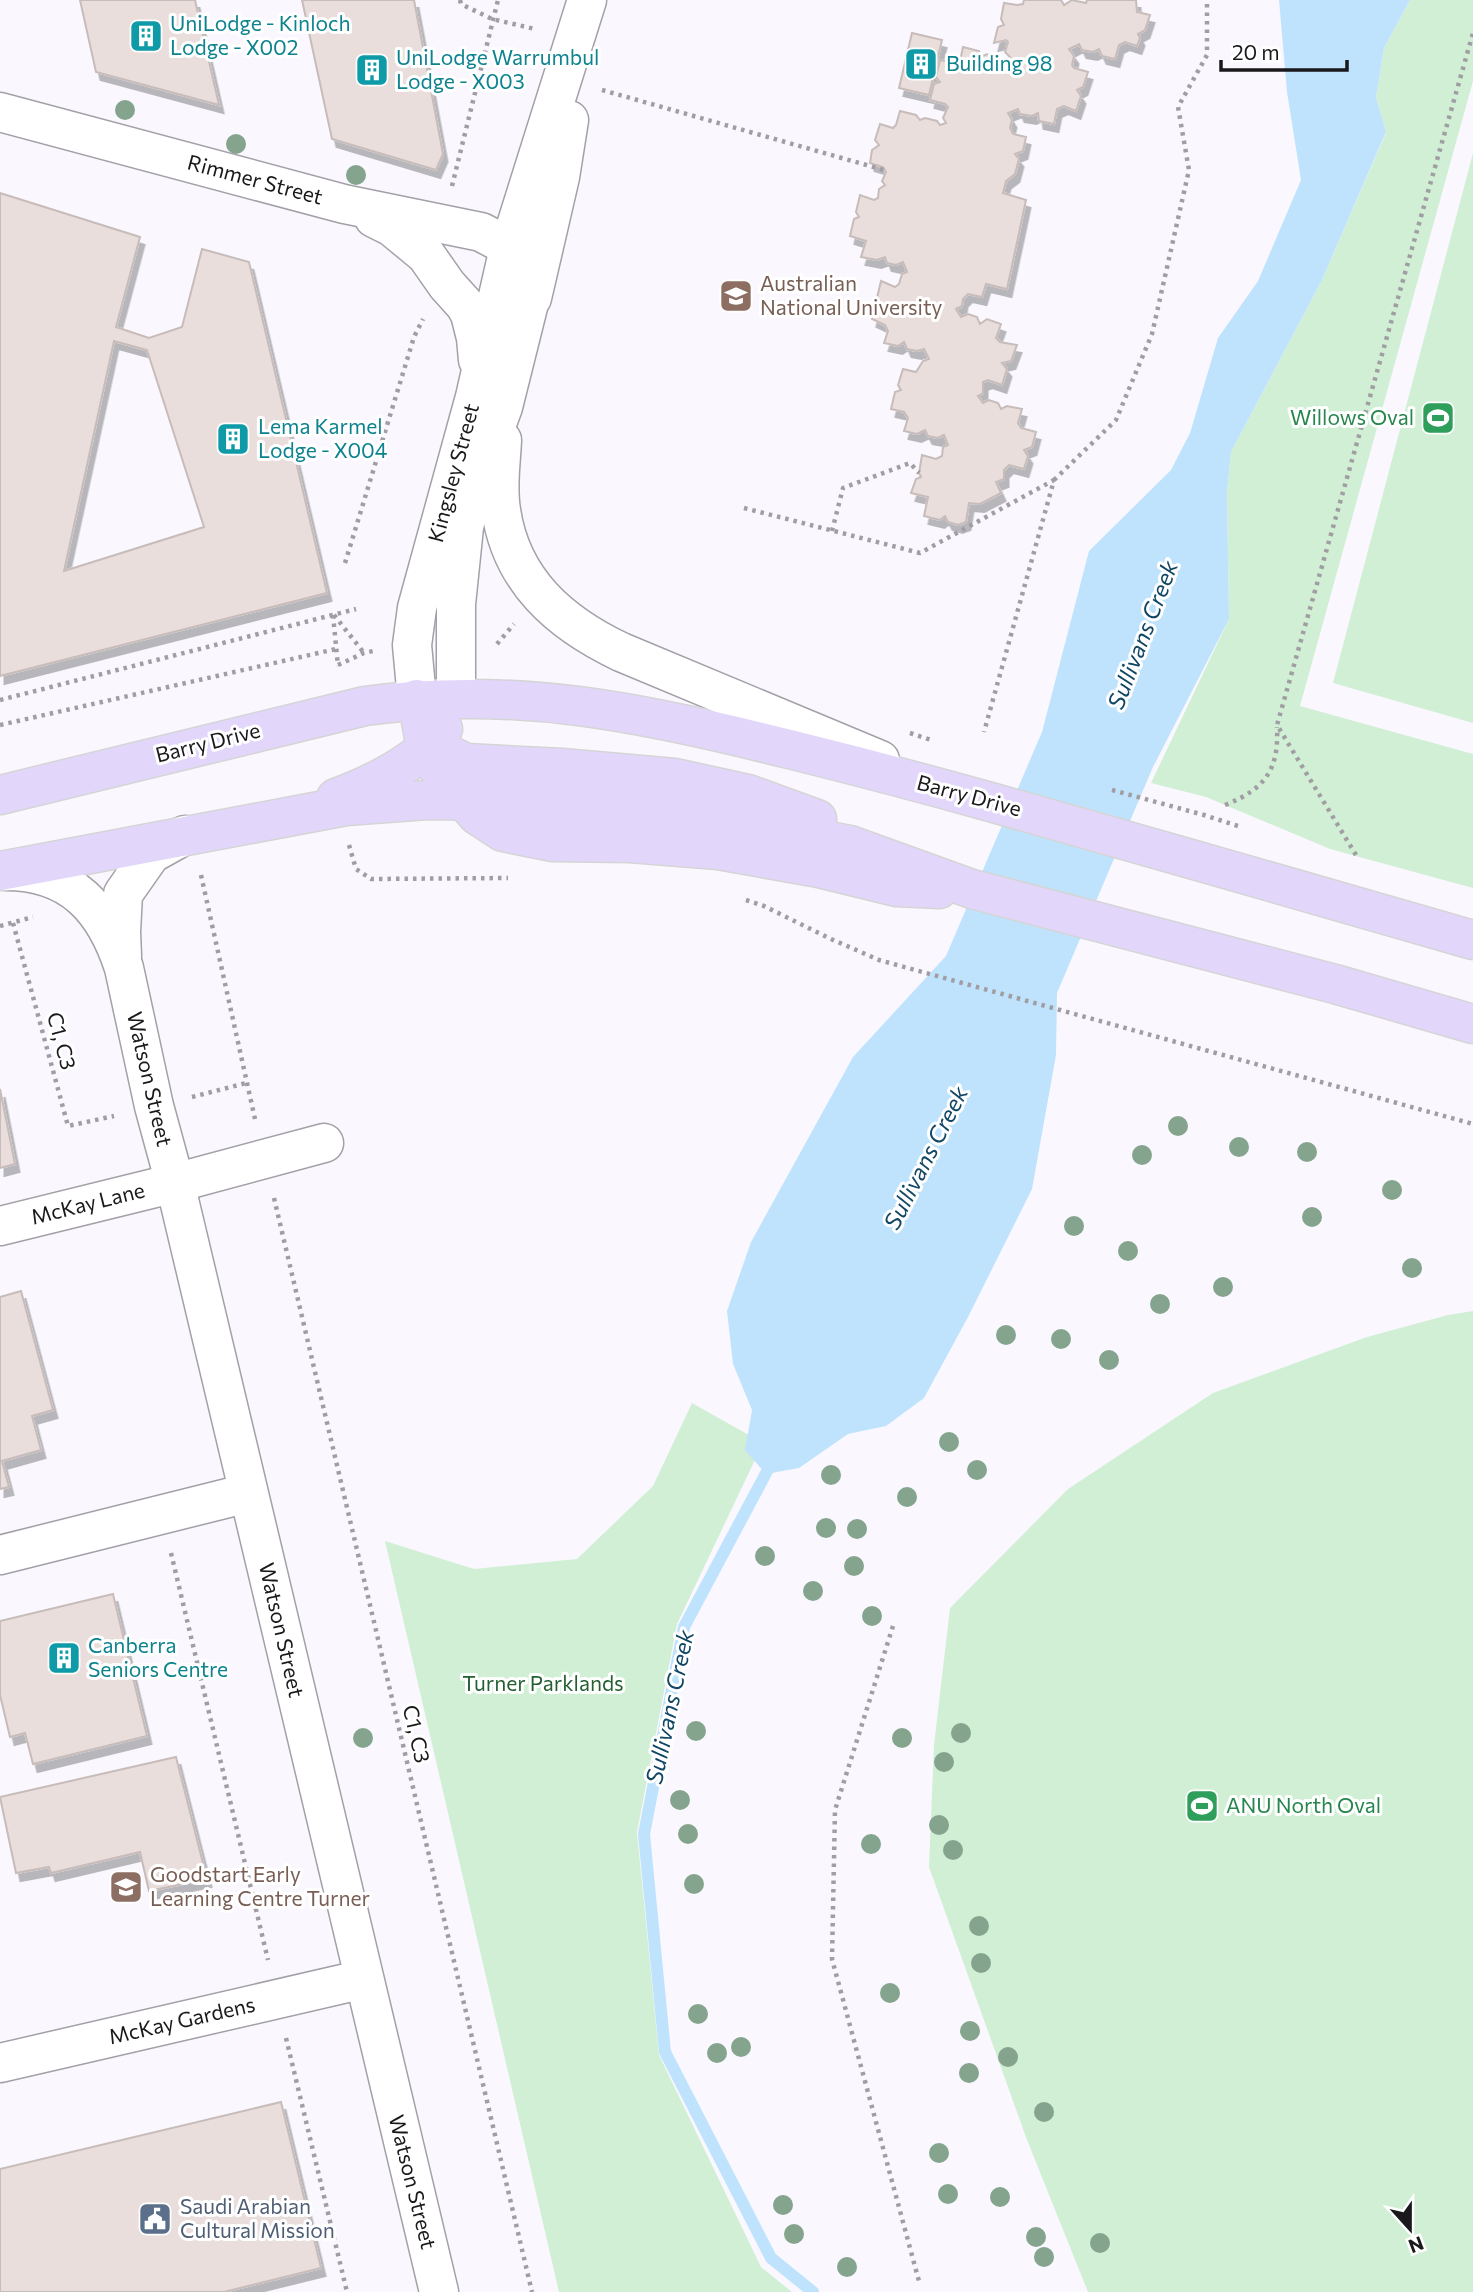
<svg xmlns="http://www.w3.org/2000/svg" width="1473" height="2292" viewBox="0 0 1473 2292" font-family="Commissioner,sans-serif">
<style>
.green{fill:#d1efd5}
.water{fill:#bfe3fd}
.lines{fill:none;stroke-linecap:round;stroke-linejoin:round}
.stream{stroke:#bfe3fd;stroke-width:12}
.building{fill:#e9dedb;stroke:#c7bcba;stroke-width:2;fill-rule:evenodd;filter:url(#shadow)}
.minor-casing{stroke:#a3a0a8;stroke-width:41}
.major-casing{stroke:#d6d5d6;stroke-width:41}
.path{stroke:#a09ea3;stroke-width:4.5;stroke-dasharray:3.5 5;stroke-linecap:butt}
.minor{stroke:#fff;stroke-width:38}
.major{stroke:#e2d7fa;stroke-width:38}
.tree{fill:#84a48e}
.labels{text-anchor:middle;stroke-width:6;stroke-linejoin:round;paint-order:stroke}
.culture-label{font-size:21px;fill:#0d838f;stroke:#fff;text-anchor:start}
.street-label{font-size:21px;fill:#19181b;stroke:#fff}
.education-label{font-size:21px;fill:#785e54;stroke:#fff;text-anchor:start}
.leisure-label{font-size:21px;fill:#27864d;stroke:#fff;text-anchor:end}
.park-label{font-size:21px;fill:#245f32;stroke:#fff}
.service-label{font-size:21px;fill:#4e5e75;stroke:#fff;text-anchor:start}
.water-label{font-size:23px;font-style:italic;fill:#114665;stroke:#fff}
</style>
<defs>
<filter id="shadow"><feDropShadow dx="4.5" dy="8" stdDeviation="0" flood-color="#0004"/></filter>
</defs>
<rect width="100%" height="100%" fill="#faf8fe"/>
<g class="green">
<path d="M 1410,0 L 1473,0 L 1473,81 L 1300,706 L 1473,754 L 1473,888 L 1330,849 L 1206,797 L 1151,783 L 1229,619 L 1227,492 L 1231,452 L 1322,280 L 1386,133 L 1376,97 L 1384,48 Z"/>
<path d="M 1473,153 L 1473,723 L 1333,683 Z"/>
<path d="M 1473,1311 L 1473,2292 L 1088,2292 L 1027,2140 L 929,1867 L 934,1745 L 950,1608 L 1068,1489 L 1213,1393 L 1367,1337 L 1448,1315 Z"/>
<path d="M 692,1403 L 763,1443 L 677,1624 L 637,1832 L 659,2055 L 761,2267 L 792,2292 L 559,2292 L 385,1541 L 474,1569 L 577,1559 L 653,1486 Z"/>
</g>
<path class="water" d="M 1279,0 L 1410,0 L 1384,48 L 1376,97 L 1386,132 L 1322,280 L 1231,452 L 1227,492 L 1229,619 L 1153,767 L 1057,993 L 1056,1055 L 1032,1189 L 968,1317 L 924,1398 L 886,1426 L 848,1434 L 799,1468 L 766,1474 L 745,1450 L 752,1410 L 733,1364 L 727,1311 L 751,1242 L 853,1057 L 946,956 L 1042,732 L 1089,551 L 1171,470 L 1190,433 L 1218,338 L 1258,281 L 1301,180 L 1287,92 Z"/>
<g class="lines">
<path class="stream" d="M 773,1460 L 684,1627 L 644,1834 L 665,2052 L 771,2258 L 813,2292"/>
</g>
<g class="building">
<path d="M 80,0 L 195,0 L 219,105 L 96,72 Z"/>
<path d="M 302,0 L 414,0 L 443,154 L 436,170 L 332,139 Z"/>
<path d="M 1024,0 L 1061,0 L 1064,5 L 1072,0 L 1086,3 L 1087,0 L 1136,0 L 1137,12 L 1150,15 L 1145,30 L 1138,34 L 1140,38 L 1137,46 L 1125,42 L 1119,45 L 1115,59 L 1102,56 L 1099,49 L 1093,52 L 1082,50 L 1079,44 L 1069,49 L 1074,56 L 1072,65 L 1074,68 L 1088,72 L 1083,87 L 1077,90 L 1081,96 L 1076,111 L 1064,106 L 1057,109 L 1054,124 L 1039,121 L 1038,113 L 1032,116 L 1020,114 L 1018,109 L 1008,113 L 1012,120 L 1010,128 L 1013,134 L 1026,137 L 1023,151 L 1015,154 L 1019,159 L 1015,174 L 1006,181 L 1003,193 L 1026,200 L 1007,289 L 986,284 L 982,297 L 968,294 L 963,299 L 962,306 L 956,309 L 961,317 L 968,314 L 977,317 L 980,324 L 987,319 L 1001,324 L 996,338 L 1000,342 L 1017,345 L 1011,361 L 1002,363 L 1007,369 L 1002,385 L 988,380 L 983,382 L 983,393 L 978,396 L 983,403 L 989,400 L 998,403 L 1001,409 L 1007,406 L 1022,409 L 1018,423 L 1021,428 L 1036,432 L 1032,447 L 1024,450 L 1028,456 L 1024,469 L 1009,465 L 1004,470 L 1004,479 L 996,482 L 1001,493 L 980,504 L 969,503 L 966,522 L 958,525 L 948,522 L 945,516 L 940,520 L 924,516 L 928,497 L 911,493 L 916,479 L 921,477 L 919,473 L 922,455 L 936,459 L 942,456 L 943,447 L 948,445 L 944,435 L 938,438 L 928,436 L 925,430 L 917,434 L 904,431 L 908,418 L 904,412 L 891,409 L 895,392 L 901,390 L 898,385 L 903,369 L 916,372 L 923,361 L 929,359 L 924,349 L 917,351 L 907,349 L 904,342 L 898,346 L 884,343 L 888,331 L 885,325 L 872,319 L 875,306 L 880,304 L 877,298 L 881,281 L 895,287 L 899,284 L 902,274 L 907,272 L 903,262 L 896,265 L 887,263 L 885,257 L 877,260 L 861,257 L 866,241 L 850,236 L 854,219 L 859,217 L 856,212 L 860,195 L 874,200 L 878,198 L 879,189 L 885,185 L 882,181 L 886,172 L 883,167 L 870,163 L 872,150 L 879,145 L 875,140 L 880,124 L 893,128 L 896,125 L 900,111 L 916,115 L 920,120 L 925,118 L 937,121 L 940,125 L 946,123 L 943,118 L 948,107 L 945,104 L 930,100 L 934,84 L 940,82 L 936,77 L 940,60 L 954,63 L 960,61 L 963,47 L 979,51 L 982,56 L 988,54 L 999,56 L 1001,61 L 1010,57 L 1005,52 L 1008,42 L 1006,40 L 994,43 L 998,27 L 1004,25 L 1001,19 L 1004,3 L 1017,5 L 1023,4 Z"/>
<path d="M 912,33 L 942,40 L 929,95 L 899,88 Z"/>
<path d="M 0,193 L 140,237 L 116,327 L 149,338 L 182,327 L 202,249 L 249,262 L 327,593 L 0,676 ZM 114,341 L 147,350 L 204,527 L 64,571 Z"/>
<path d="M 0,1089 L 15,1164 L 0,1168 Z"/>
<path d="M 21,1291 L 53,1410 L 32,1416 L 41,1450 L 2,1461 L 9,1487 L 0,1489 L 0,1297 Z"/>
<path d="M 113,1594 L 147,1736 L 33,1764 L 25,1733 L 10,1737 L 0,1695 L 0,1621 Z"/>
<path d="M 176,1757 L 207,1879 L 149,1891 L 140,1852 L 51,1873 L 49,1867 L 16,1873 L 0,1797 Z"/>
<path d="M 281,2102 L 321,2268 L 224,2292 L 0,2292 L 0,2169 Z"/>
</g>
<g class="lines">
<defs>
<g id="minor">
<path d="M 0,112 L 344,204 L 481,232 L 502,243 L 519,259 L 528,277 L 529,303 L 503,407 L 474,486 L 464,527 L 456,604 L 456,698"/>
<path d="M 374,218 L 392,227 L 426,255 L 447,285 L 465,305 L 470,314 L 476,338 L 478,360"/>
<path d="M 532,298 L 560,177 L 569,120"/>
<path d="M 502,440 C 501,463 497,487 501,510 C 511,581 560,623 621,652 L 880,760"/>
<path d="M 417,699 L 412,645 L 417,608 L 475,397 L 509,248 L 587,0"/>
<path d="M 6,871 C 72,871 105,909 124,968 L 154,1106 L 175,1183 L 439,2292"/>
<path d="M 122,956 L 121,932 L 123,894 L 151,854 L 185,835"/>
<path d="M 0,1226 L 175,1183 L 324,1143"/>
<path d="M 0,1555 L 248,1493"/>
<path d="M 0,2063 L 364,1979"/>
</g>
<g id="major">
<path d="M 417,699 L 424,738 L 438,768 L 451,785 L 477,815 L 503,832 L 552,842 L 630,843 L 718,850 L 819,868 L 897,887 L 939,889"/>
<path d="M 429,731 L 445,753 L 466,763 L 562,768 L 675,778 L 748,794 L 817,819"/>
<path d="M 0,795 L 365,706 C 513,685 647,713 789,749 C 858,766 926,784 994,803 C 1154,848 1313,894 1473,940"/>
<path d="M 336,798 C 371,785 422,761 443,729"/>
<path d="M 0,871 L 346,806 L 427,800 L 502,801 L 654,812 L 716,819 L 850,845 L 972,889 L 1335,984 L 1473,1024"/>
</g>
</defs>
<use href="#minor" class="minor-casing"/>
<use href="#major" class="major-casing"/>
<g class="path">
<path d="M 460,0 L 461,4 L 492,19 L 535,29"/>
<path d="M 602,90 L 884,170"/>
<path d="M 452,186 L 498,0"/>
<path d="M 1054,480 L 1116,420 L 1152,334 L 1189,170 L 1178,107 L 1207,55 L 1207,0"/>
<path d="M 744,508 L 920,553 L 1054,480 L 984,732"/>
<path d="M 832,531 L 843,488 L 910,463 L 919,473"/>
<path d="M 345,563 L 414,337 L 423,319"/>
<path d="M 333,615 L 338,666"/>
<path d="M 334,615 L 364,653"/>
<path d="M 497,644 L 514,624"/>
<path d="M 338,665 L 364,653 L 373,651"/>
<path d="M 0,700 L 356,609"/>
<path d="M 0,725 L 336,649"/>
<path d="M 910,733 L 931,740"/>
<path d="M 1112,790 L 1204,815 L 1241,827"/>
<path d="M 1225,805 C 1265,789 1279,770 1277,727"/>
<path d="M 349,845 L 356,869 L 371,879 L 508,878"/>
<path d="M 1356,855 L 1277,725 L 1473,33"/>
<path d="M 201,875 L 255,1119"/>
<path d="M 746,900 L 764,906 L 831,939 L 879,960 L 1473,1124"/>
<path d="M 13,923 L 68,1126 L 114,1116"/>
<path d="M 0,926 L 33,917"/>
<path d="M 192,1097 L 246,1083"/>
<path d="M 274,1198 L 532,2292"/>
<path d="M 171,1553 L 268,1960"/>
<path d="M 893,1626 L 835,1810 L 832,1959 L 920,2285"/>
<path d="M 286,2038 L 347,2292"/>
</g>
<use href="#minor" class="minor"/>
<use href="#major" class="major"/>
</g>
<g class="tree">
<circle cx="125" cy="110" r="10"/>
<circle cx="236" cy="144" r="10"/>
<circle cx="356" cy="175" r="10"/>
<circle cx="1178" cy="1126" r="10"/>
<circle cx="1239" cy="1147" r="10"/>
<circle cx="1307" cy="1152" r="10"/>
<circle cx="1142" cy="1155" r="10"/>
<circle cx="1392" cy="1190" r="10"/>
<circle cx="1312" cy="1217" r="10"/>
<circle cx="1074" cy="1226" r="10"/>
<circle cx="1128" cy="1251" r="10"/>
<circle cx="1412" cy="1268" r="10"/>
<circle cx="1223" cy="1287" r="10"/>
<circle cx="1160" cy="1304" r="10"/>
<circle cx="1006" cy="1335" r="10"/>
<circle cx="1061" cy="1339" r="10"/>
<circle cx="1109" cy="1360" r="10"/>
<circle cx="949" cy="1442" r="10"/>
<circle cx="977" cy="1470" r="10"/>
<circle cx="831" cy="1475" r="10"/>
<circle cx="907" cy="1497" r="10"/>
<circle cx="826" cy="1528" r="10"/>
<circle cx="857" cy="1529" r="10"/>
<circle cx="765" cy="1556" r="10"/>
<circle cx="854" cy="1566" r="10"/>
<circle cx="813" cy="1591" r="10"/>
<circle cx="872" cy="1616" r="10"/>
<circle cx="696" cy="1731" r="10"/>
<circle cx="961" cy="1733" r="10"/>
<circle cx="363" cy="1738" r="10"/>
<circle cx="902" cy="1738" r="10"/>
<circle cx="944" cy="1762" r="10"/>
<circle cx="680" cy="1800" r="10"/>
<circle cx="939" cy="1825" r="10"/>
<circle cx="688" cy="1834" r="10"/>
<circle cx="871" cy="1844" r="10"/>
<circle cx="953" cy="1850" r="10"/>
<circle cx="694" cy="1884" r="10"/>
<circle cx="979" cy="1926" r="10"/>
<circle cx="981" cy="1963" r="10"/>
<circle cx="890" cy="1993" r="10"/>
<circle cx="698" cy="2014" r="10"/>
<circle cx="970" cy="2031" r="10"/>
<circle cx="741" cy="2047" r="10"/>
<circle cx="717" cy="2053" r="10"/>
<circle cx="1008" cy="2057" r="10"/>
<circle cx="969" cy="2073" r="10"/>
<circle cx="1044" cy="2112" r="10"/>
<circle cx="939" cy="2153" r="10"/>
<circle cx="948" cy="2194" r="10"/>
<circle cx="1000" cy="2197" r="10"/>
<circle cx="783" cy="2205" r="10"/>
<circle cx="794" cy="2234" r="10"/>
<circle cx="1036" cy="2237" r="10"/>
<circle cx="1100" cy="2243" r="10"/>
<circle cx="1044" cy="2257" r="10"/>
<circle cx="847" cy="2267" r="10"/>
</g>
<defs>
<symbol id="building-square" viewBox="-11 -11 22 22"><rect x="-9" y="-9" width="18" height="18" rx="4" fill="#0f9aa8" stroke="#fff"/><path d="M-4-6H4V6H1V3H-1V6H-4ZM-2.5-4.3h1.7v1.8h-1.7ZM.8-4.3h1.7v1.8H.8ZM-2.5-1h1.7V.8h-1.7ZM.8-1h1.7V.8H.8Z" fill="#fff"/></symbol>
<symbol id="university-square" viewBox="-11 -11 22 22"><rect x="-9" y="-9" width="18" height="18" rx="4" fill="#8d6e63" stroke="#fff"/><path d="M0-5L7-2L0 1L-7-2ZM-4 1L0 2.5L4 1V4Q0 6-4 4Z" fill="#fff"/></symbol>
<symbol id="stadium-square" viewBox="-11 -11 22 22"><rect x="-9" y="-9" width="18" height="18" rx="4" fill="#2e9e5b" stroke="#fff"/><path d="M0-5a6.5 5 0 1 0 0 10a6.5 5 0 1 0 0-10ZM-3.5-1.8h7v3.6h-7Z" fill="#fff"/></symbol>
<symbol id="school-square" viewBox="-11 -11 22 22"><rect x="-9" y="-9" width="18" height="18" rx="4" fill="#8d6e63" stroke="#fff"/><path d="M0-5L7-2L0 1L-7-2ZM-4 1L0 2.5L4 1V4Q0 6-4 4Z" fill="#fff"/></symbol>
<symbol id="civic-square" viewBox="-11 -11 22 22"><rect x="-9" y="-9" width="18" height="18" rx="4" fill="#5c6f8a" stroke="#fff"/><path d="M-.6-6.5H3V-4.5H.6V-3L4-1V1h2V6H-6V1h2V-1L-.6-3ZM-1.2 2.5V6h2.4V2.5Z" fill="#fff"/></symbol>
</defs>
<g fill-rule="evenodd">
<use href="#building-square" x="127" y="17" width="38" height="38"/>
<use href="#building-square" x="902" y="45" width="38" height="38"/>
<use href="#building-square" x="353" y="51" width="38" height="38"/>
<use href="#university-square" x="717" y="277" width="38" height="38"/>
<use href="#stadium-square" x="1419" y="399" width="38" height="38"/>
<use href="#building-square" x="214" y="420" width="38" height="38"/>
<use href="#building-square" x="45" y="1639" width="38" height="38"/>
<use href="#stadium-square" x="1183" y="1787" width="38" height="38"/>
<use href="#school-square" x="107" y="1868" width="38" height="38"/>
<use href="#civic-square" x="136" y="2200" width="38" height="38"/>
</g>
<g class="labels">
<g class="culture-label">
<text x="170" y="31">UniLodge - Kinloch<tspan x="170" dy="24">Lodge - X002</tspan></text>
<text x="396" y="65">UniLodge Warrumbul<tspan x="396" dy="24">Lodge - X003</tspan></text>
<text x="946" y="71">Building 98</text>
<text x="258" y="434">Lema Karmel<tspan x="258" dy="24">Lodge - X004</tspan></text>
<text x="88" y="1653">Canberra<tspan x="88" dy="24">Seniors Centre</tspan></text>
</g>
<g class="street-label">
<text transform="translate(255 180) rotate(15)" y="7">Rimmer Street</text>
<text transform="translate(454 473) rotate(-75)" y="7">Kingsley Street</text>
<text transform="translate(208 743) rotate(-14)" y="7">Barry Drive</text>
<text transform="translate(969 796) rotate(15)" y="7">Barry Drive</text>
<text transform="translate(61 1041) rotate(75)" y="7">C1, C3</text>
<text transform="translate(149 1079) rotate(77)" y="7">Watson Street</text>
<text transform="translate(88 1204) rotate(-14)" y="7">McKay Lane</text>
<text transform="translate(281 1630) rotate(77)" y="7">Watson Street</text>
<text transform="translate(416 1734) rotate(77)" y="7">C1, C3</text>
<text transform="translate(182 2021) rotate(-13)" y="7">McKay Gardens</text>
<text transform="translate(412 2182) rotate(76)" y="7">Watson Street</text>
</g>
<g class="education-label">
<text x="760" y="291">Australian<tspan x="760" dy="24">National University</tspan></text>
<text x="150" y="1882">Goodstart Early<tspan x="150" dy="24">Learning Centre Turner</tspan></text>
</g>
<g class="leisure-label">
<text x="1414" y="425">Willows Oval</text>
<text x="1226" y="1813" text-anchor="start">ANU North Oval</text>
</g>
<g class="park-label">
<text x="543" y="1691">Turner Parklands</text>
</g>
<g class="service-label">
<text x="180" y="2214">Saudi Arabian<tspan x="180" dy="24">Cultural Mission</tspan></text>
</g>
<g class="water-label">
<text transform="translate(1143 635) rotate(-69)" y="8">Sullivans Creek</text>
<text transform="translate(926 1158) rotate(-63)" y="8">Sullivans Creek</text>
<text transform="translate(670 1707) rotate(-78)" y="8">Sullivans Creek</text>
</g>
</g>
<g transform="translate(1410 2229) rotate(159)" stroke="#ffffff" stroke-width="5" paint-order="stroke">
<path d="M0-5L12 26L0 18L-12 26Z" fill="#19181b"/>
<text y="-10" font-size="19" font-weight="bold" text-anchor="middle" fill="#19181b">N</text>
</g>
<path d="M1221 60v10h126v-10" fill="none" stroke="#19181b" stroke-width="3.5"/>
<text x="1232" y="60" font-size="21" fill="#19181b" stroke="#ffffff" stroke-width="5" paint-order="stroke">20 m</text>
</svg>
